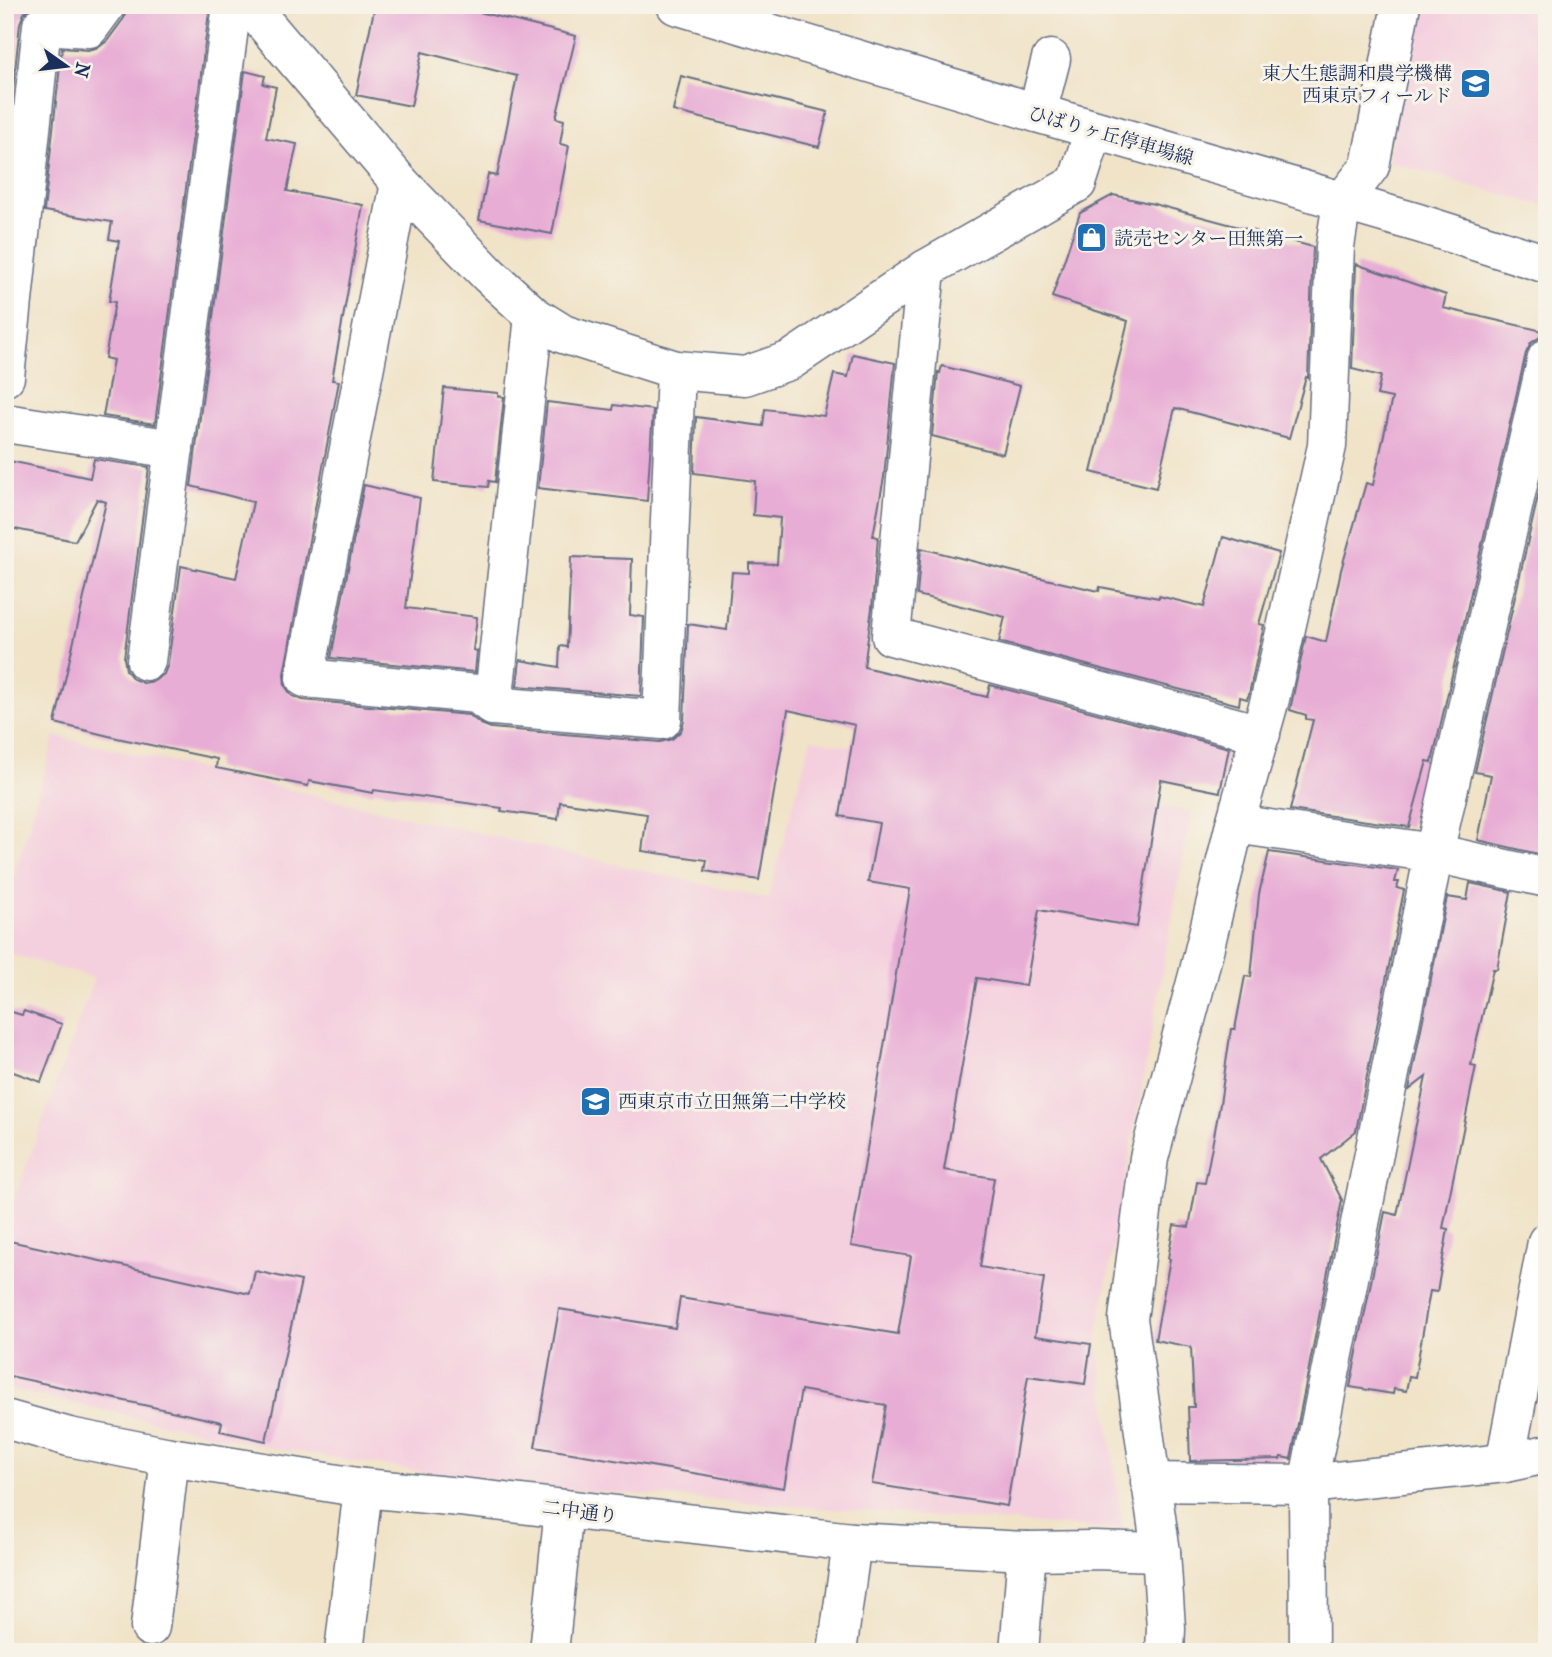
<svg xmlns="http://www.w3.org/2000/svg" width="1552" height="1657" viewBox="0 0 1552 1657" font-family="'IM FELL French Canon','Noto Serif JP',serif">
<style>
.built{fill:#f4cfde}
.building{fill:#e8add5}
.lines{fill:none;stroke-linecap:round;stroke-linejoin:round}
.minor-casing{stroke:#666e83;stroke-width:41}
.major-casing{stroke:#666e83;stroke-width:41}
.minor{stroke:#fff;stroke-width:38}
.major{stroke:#fff;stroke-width:38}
.labels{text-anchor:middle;stroke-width:6;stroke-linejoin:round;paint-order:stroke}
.poi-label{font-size:19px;fill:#1b2f5e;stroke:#f7f3e8;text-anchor:start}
.street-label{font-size:19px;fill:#1b2f5e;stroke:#f7f3e8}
</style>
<rect width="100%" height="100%" fill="#f7f3e8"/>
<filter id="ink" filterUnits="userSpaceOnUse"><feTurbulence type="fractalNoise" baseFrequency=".0143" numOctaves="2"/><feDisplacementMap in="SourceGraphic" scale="14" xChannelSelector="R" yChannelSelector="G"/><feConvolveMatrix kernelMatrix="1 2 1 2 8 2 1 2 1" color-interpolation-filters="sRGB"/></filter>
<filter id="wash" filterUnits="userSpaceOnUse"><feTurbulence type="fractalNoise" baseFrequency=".00686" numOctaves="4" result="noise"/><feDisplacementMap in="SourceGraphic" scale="28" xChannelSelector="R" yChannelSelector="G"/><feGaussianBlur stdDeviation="1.57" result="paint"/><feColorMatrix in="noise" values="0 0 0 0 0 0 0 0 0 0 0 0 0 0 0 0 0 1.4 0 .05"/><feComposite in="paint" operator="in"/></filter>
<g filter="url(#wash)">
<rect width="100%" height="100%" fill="#f0e3c8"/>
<g class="built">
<path d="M 1418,5 L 1547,5 L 1547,207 L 1388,162 Z"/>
<path d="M 55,736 L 768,899 L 811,739 L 1191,812 L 1097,1337 L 1123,1530 L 508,1485 L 276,1449 L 5,1388 L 5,1225 L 94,978 L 5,952 L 5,905 Z"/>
</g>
<g id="blocks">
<g class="building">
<path d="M 5,5 L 33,5 L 24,13 L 20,23 L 5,165 Z"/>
<path d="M 127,5 L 210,5 L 155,424 L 103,416 L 113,360 L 105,358 L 115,302 L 109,301 L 119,241 L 109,239 L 112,222 L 44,211 L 62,48 L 88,50 L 99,47 L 107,41 L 124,18 Z"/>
<path d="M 375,5 L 451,5 L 576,36 L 556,118 L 564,120 L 560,144 L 569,146 L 552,234 L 479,220 L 488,174 L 497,176 L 517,76 L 422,52 L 411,106 L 356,95 Z"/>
<path d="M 245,71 L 265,76 L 263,84 L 276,87 L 266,138 L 297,144 L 287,191 L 363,205 L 332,380 L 339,381 L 284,674 L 285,686 L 292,696 L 303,700 L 469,715 L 481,724 L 491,728 L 660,742 L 672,739 L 681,731 L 684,721 L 688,624 L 727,630 L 732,572 L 749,573 L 749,563 L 777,564 L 780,518 L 753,515 L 755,481 L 694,473 L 696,417 L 763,426 L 765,409 L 824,416 L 834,374 L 848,377 L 853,354 L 895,363 L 884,477 L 873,536 L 878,537 L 872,608 L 864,667 L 987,697 L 990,685 L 1229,748 L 1220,792 L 1161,780 L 1137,927 L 1039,910 L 1026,986 L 977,978 L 944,1170 L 994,1178 L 980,1267 L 1044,1278 L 1035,1336 L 1091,1344 L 1085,1384 L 1028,1376 L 1007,1506 L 872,1484 L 886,1405 L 801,1390 L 784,1488 L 535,1447 L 559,1309 L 675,1328 L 680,1298 L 898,1334 L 911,1256 L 851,1246 L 910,889 L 868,882 L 879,823 L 840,816 L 855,725 L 788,710 L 759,880 L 705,871 L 707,860 L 642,851 L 647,814 L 560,802 L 558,819 L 501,811 L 502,808 L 374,790 L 373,793 L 309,781 L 308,786 L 216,768 L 217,759 L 117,738 L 55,723 L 106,502 L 97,499 L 75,541 L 5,527 L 5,460 L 90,478 L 94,459 L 149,467 L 124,658 L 126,670 L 133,679 L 143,683 L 154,681 L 164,674 L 168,664 L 181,566 L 236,578 L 253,502 L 191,486 Z"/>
<path d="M 681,76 L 828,112 L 819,147 L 673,111 Z"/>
<path d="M 1113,195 L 1154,204 L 1313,247 L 1308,378 L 1306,377 L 1289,438 L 1175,408 L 1156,488 L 1091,472 L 1128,321 L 1052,297 L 1080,213 Z"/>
<path d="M 1356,264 L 1446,295 L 1443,308 L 1547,332 L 1547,337 L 1540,337 L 1531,343 L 1526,353 L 1432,762 L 1427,761 L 1409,827 L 1290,810 L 1313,720 L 1306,719 L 1306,715 L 1290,710 L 1306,636 L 1326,642 L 1341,570 L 1366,483 L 1373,485 L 1392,398 L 1377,395 L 1381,376 L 1352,369 Z"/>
<path d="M 942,366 L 1020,386 L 1003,454 L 932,436 L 938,372 L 940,373 Z"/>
<path d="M 444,388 L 498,393 L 498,396 L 504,397 L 495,482 L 489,481 L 488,487 L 434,482 Z"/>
<path d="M 547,402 L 613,410 L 614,405 L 653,410 L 647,501 L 538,488 Z"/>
<path d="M 1547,457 L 1547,856 L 1478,840 L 1491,775 L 1475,772 Z"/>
<path d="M 364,485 L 420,498 L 406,608 L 477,617 L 473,650 L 477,651 L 475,672 L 331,658 Z"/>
<path d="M 1223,537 L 1279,553 L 1259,624 L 1264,625 L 1249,694 L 1247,699 L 1240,697 L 1239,705 L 999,642 L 1005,617 L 917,595 L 921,548 L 1019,573 L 1099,591 L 1100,587 L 1159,598 L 1159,596 L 1204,607 Z"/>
<path d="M 571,557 L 632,559 L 630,615 L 644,617 L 641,696 L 517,686 L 520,660 L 559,667 L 560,646 L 567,647 Z"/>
<path d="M 1269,852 L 1398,870 L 1395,882 L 1399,882 L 1397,888 L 1404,890 L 1356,1131 L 1321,1159 L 1342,1200 L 1291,1459 L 1281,1457 L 1280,1459 L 1190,1461 L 1188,1407 L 1194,1407 L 1191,1347 L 1155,1340 L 1170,1259 L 1168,1258 L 1174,1225 L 1189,1227 L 1197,1182 L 1205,1183 L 1220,1104 L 1231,1029 L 1235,1029 L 1245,976 L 1251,977 L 1259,894 Z"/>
<path d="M 1470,883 L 1511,892 L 1497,969 L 1493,969 L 1471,1065 L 1476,1066 L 1443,1228 L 1448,1229 L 1437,1292 L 1430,1291 L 1415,1377 L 1409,1376 L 1406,1391 L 1394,1389 L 1393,1394 L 1350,1387 L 1385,1212 L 1397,1215 L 1426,1077 L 1409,1090 L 1447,897 L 1467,900 Z"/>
<path d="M 5,1010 L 22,1015 L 24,1011 L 62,1024 L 41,1082 L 5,1069 Z"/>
<path d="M 5,1240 L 250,1294 L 255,1271 L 301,1281 L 266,1441 L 220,1431 L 222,1422 L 5,1375 Z"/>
</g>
</g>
</g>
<g filter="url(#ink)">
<use href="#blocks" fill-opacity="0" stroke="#666e83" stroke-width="2"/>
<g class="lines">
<defs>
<g id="minor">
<path d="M 249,5 L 400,183 L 489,275 L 534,316 L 563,334 L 676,370 L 745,376 L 791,360 L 926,269 L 1077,183 L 1094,130"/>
<path d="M 1037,113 L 1051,59"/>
<path d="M 400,183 L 305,678 L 477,694 L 493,706 L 662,720 L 676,370"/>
<path d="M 926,269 L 891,636 L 1261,734"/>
<path d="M 5,377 L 42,25 L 89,28 L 106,5"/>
<path d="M 5,423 L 174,449"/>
<path d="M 146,661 L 232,5"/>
<path d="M 493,706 L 534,316"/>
<path d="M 1235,824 L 1434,853 L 1547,878"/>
<path d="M 5,1419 L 69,1437 L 170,1457 L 363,1488 L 460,1497 L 852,1542 L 1027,1551 L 1093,1550 L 1161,1552"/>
<path d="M 1505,1463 L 1547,1242"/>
<path d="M 1150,1482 L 1308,1484 L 1505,1463 L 1547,1454"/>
<path d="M 150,1627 L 170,1457"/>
<path d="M 344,1652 L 363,1488"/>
<path d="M 549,1652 L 564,1509"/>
<path d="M 837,1652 L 852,1542"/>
<path d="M 1019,1652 L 1027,1551"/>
<path d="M 1165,1652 L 1166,1628 L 1161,1552 L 1128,1319 L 1149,1158 L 1198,975 L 1235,824 L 1270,699 L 1327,446 L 1335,246 L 1342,202 L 1370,166 L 1401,5"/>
<path d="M 1309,1652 L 1308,1484 L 1434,853 L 1547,358"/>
</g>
<path id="major" d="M 676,5 L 1037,113 L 1418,223 L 1547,264"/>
</defs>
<use href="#minor" class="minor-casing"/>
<use href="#major" class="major-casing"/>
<use href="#minor" class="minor"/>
<use href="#major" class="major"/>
</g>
</g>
<defs>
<symbol id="university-square" viewBox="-11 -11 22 22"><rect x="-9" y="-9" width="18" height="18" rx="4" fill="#1f6fb2" stroke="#f7f3e8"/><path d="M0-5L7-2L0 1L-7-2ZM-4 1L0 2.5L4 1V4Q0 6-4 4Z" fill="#fff"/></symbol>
<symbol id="shop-square" viewBox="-11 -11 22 22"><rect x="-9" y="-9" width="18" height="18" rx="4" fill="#1f6fb2" stroke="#f7f3e8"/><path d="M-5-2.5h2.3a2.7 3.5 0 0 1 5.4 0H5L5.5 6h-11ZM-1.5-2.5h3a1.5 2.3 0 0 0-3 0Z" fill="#fff"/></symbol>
<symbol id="school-square" viewBox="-11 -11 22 22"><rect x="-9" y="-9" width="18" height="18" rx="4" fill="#1f6fb2" stroke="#f7f3e8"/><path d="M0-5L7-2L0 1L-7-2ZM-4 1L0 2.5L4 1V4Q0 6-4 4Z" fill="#fff"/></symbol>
</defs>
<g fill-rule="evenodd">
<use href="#university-square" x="1458" y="66" width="35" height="35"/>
<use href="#shop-square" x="1074" y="220" width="35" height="35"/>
<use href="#school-square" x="578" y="1084" width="35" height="35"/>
</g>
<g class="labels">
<g class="poi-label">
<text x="1452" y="80" text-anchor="end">東大生態調和農学機構<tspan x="1452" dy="22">西東京フィールド</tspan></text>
<text x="1114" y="245">読売センター田無第一</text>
<text x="618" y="1108">西東京市立田無第二中学校</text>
</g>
<g class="street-label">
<text transform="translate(1111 135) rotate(16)" y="7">ひばりヶ丘停車場線</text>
<text transform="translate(580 1511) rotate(7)" y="7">二中通り</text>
</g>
</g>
<rect width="1552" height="1657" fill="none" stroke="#f7f3e8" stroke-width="28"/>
<g transform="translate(66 66) rotate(104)" stroke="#f7f3e8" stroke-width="5" paint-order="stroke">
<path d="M0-5L12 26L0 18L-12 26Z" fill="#1b2f5e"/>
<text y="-10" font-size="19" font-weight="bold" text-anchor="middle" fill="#1b2f5e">N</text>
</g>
</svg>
